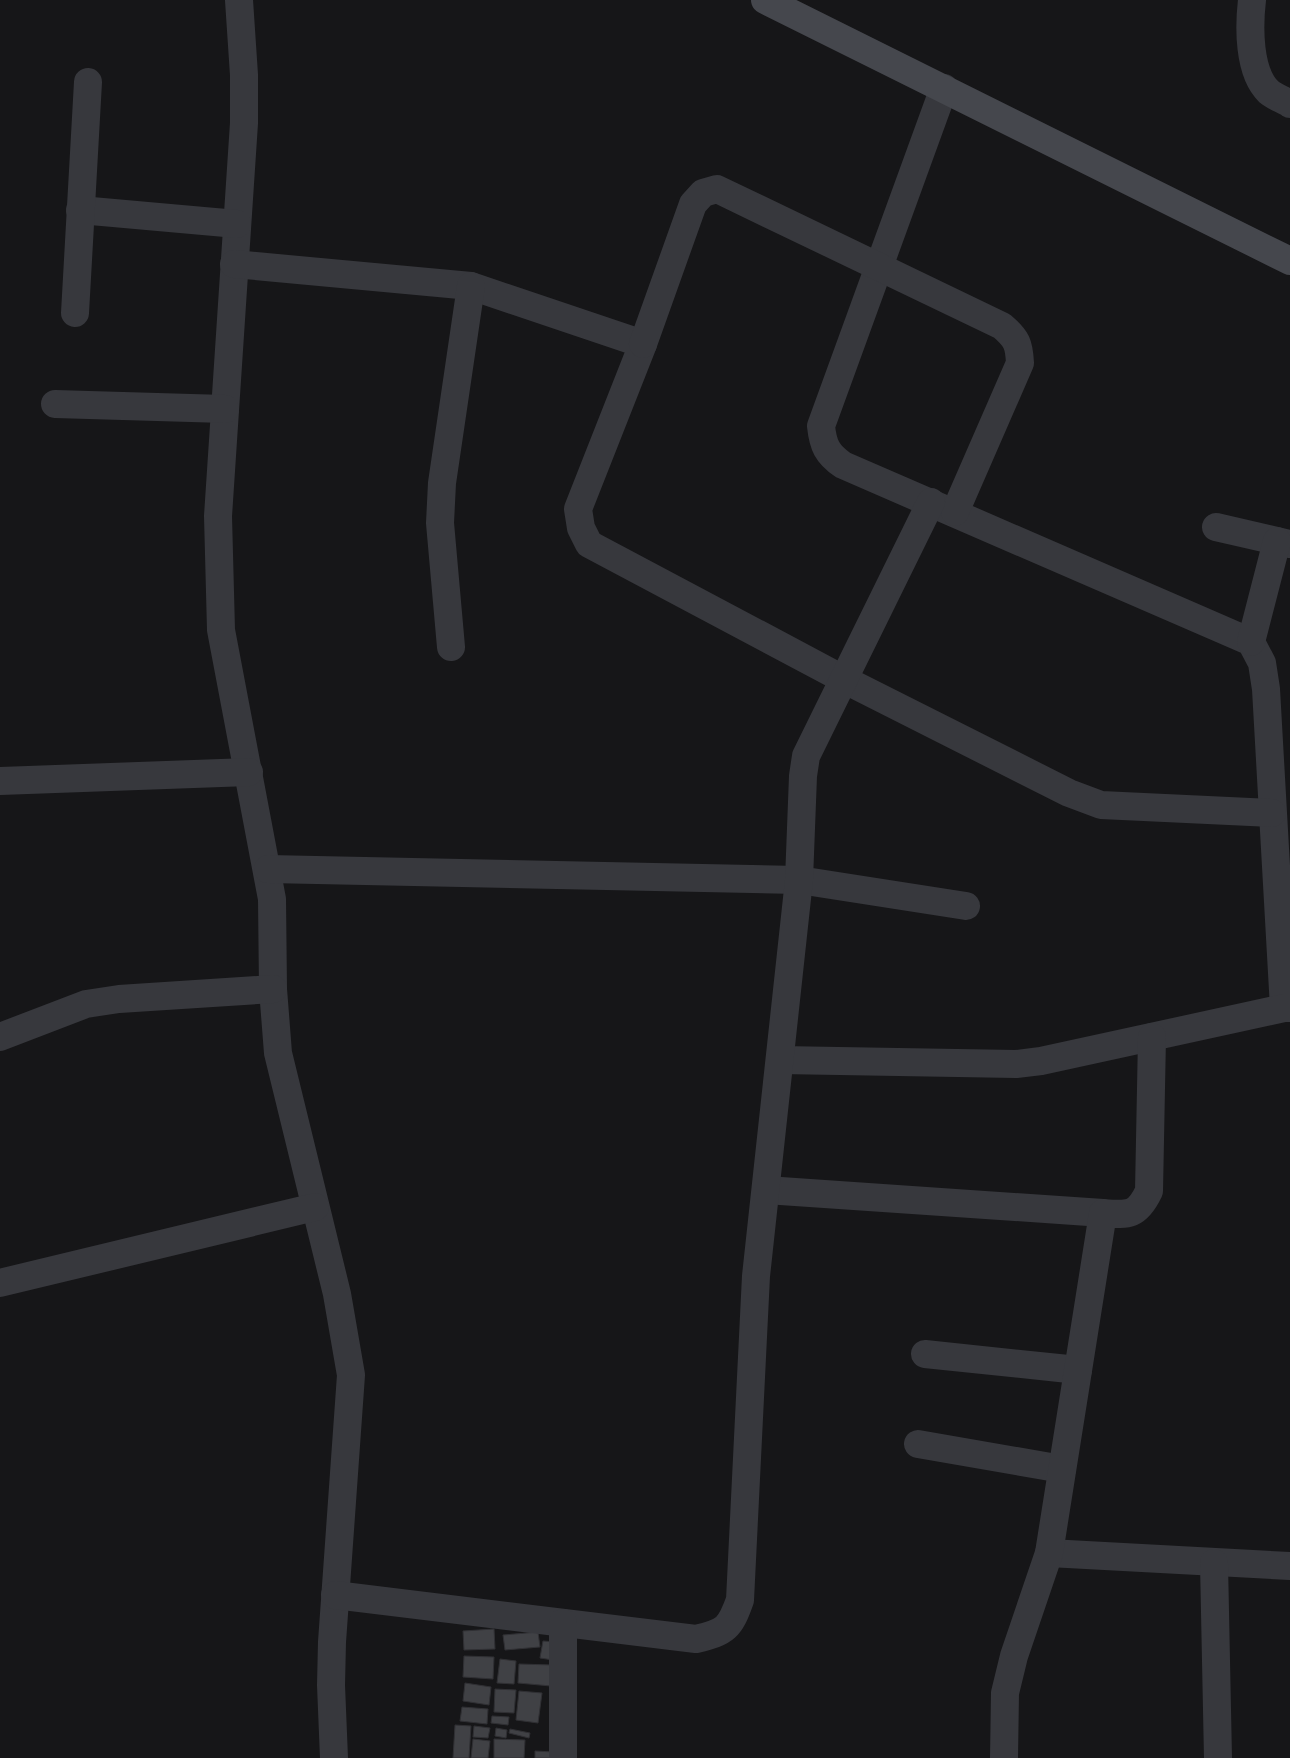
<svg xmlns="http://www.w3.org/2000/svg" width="1290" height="1758" viewBox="0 0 1290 1758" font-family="'PT Sans Narrow',sans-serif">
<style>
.building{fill:#404145;stroke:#303034}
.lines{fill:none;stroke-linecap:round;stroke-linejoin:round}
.minor{stroke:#37383d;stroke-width:28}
.secondary{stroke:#45474d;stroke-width:28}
</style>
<rect width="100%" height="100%" fill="#161618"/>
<g class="building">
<path d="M 494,1629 L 495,1649 L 464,1650 L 463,1631 Z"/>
<path d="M 538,1632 L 540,1647 L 505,1650 L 503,1635 Z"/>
<path d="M 543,1641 L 555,1642 L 553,1660 L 540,1658 Z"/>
<path d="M 464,1656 L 494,1657 L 493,1679 L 463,1677 Z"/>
<path d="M 500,1659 L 516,1661 L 514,1684 L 497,1683 Z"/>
<path d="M 519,1664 L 552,1665 L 551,1686 L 518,1683 Z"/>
<path d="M 465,1683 L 491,1687 L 489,1705 L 463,1701 Z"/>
<path d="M 495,1689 L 516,1690 L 514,1713 L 494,1712 Z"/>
<path d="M 519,1691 L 542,1693 L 538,1723 L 516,1720 Z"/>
<path d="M 462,1707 L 488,1709 L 487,1724 L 460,1721 Z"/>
<path d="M 492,1716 L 509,1717 L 508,1725 L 491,1723 Z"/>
<path d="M 455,1725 L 471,1726 L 469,1758 L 453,1758 Z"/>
<path d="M 474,1726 L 490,1728 L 488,1738 L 473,1737 Z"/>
<path d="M 496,1728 L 507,1730 L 506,1738 L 495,1736 Z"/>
<path d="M 510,1729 L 530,1733 L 529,1738 L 509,1733 Z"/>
<path d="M 473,1739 L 490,1741 L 488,1758 L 471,1758 Z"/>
<path d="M 494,1739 L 525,1740 L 524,1758 L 494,1758 Z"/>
<path d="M 535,1751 L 554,1752 L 554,1758 L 535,1758 Z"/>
</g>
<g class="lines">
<g class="minor">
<path d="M 239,0 L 244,75 L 244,123 L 218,516 L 221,630 L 272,899 L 273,989 L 278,1053 L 337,1294 L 351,1375 L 332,1642 L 331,1685 L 334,1758"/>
<path d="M 1252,0 C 1249,26 1248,72 1269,92 C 1275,97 1284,100 1290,104"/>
<path d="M 944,88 L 821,426 C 823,445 827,454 843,465 L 1251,642 L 1262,663 L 1266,689 L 1284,1008"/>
<path d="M 80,210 L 237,224"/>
<path d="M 234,264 L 471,286 L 643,344 L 578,509 L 581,528 L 589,544 L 843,679 L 1069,793 L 1101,805 L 1272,813"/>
<path d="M 75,313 L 88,82"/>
<path d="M 643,344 L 693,204 L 703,193 L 717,189 L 1002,326 C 1017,339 1019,344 1020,363 L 955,512"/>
<path d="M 55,404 L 225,409"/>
<path d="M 1216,527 L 1290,544"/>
<path d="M 1251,642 L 1277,541"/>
<path d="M 451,647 L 440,523 L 442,483 L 471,286"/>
<path d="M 0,781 L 249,772"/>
<path d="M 268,869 L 799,880 L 966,906"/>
<path d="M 0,1037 L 86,1004 L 119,999 L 273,989"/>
<path d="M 780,1060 L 1016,1064 L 1041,1061 L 1284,1008 L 1290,1008"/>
<path d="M 766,1190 L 1103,1213"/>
<path d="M 0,1283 L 315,1207"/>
<path d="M 925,1354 L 1078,1370"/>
<path d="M 918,1444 L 1062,1469"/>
<path d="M 1049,1553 L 1290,1566"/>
<path d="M 1214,1563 L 1218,1758"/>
<path d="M 335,1595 L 696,1639 C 726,1632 730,1628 740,1600 L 756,1276 L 799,880 L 803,776 L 806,756 L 931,502"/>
<path d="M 563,1758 L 563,1623"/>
<path d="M 1004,1758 L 1005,1693 L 1014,1656 L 1049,1553 L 1103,1213 C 1129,1215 1137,1216 1149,1191 L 1152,1037"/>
</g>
<path class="secondary" d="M 765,0 L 1290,261"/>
</g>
</svg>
